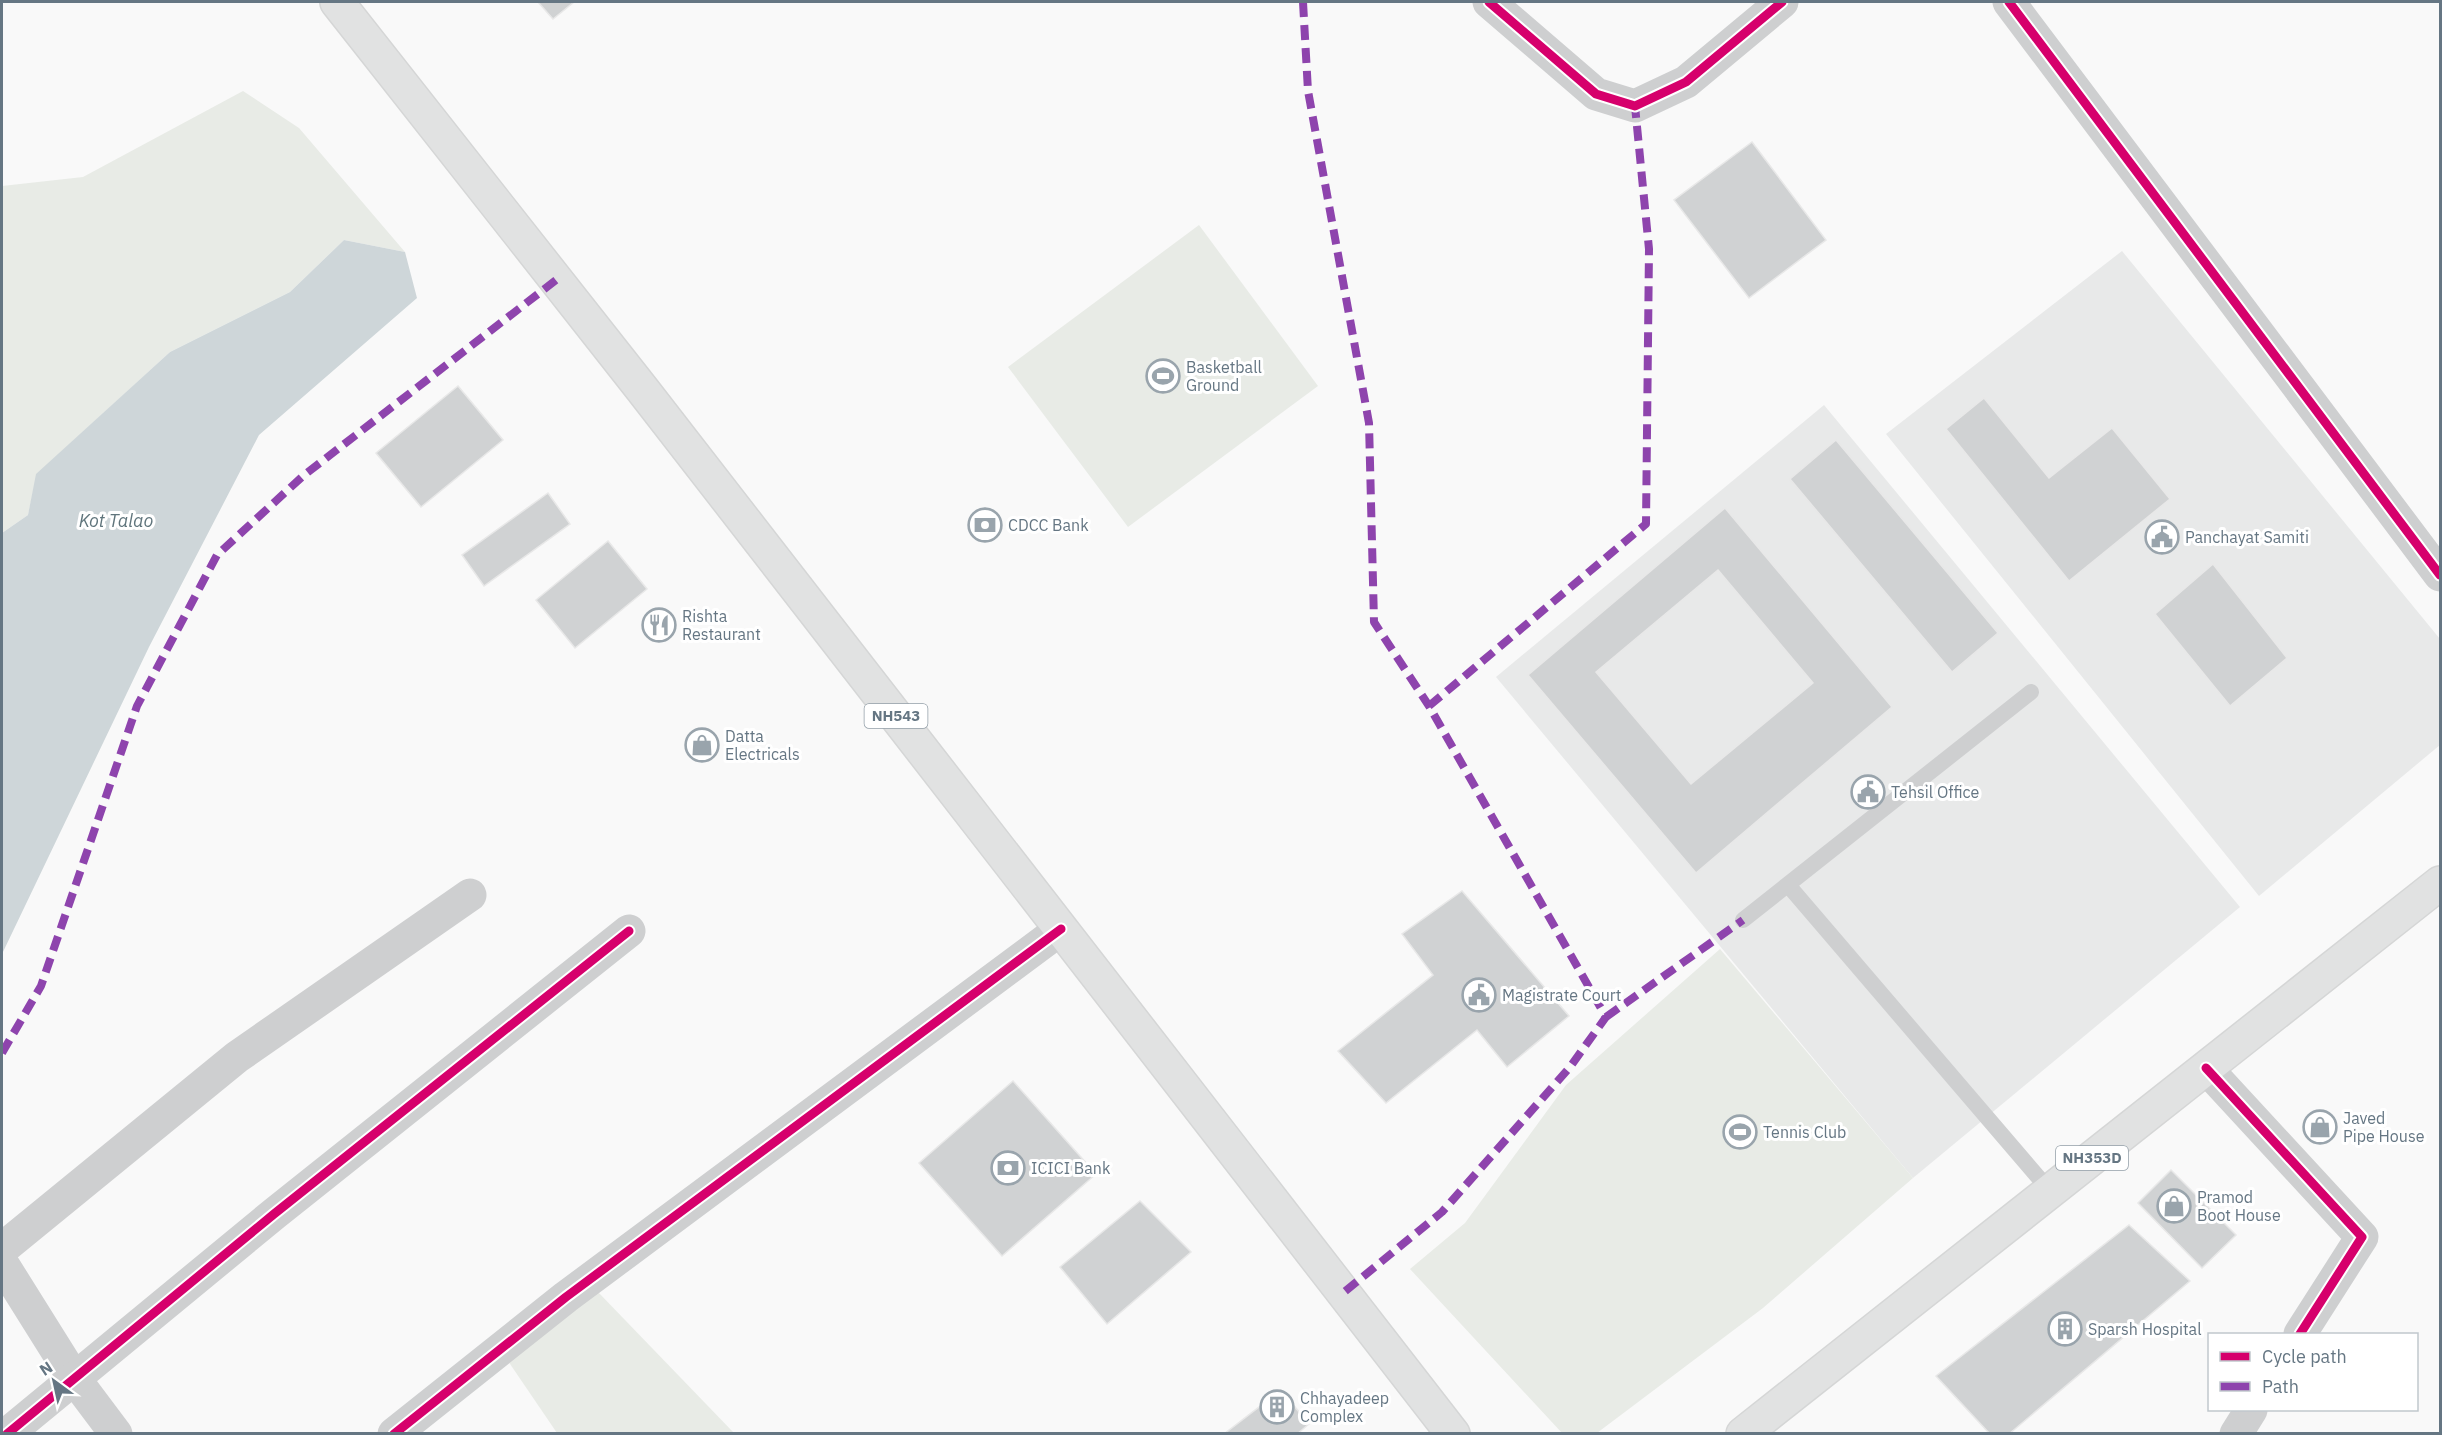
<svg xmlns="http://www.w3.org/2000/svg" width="2442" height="1435" viewBox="0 0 2442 1435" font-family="'IBM Plex Sans',sans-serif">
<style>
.built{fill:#e8e9e9}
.green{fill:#e8ebe6}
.water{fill:#ced6d9}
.building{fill:#d0d2d3;stroke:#e8e8e8;stroke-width:1.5;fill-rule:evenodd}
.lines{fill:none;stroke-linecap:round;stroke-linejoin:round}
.trunk-casing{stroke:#d5d6d6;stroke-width:36}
.service{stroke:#cecfd0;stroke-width:16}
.minor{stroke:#cecfd0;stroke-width:33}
.trunk{stroke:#e1e2e2;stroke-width:33}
.quiet{stroke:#8e44ad;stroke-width:8;stroke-dasharray:15 8;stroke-linecap:butt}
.cycleway-casing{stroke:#fff;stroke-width:13}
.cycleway{stroke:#d6006c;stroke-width:9}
.labels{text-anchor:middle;stroke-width:6;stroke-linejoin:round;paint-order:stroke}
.shield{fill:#fff;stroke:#939fa8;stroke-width:1.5}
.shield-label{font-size:15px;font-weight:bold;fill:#657683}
.poi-label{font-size:16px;fill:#657683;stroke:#fff;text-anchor:start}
.water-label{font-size:18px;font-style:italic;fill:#60757c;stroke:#fff}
</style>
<rect width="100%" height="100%" fill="#f9f9f9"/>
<g class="built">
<path d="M 2122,251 L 2440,639 L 2440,745 L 2259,896 L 1886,434 Z"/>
<path d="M 1824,405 L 2240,907 L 1913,1178 L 1496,677 Z"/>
</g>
<g class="green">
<path d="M 243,91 L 299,128 L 405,252 L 344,240 L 290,292 L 170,352 L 37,474 L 28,515 L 2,533 L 2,186 L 83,177 Z"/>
<path d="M 1199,225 L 1318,386 L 1128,527 L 1008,367 Z"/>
<path d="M 1720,949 L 1913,1178 L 1763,1308 L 1597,1433 L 1562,1433 L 1410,1269 L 1465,1223 L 1566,1085 Z"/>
<path d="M 598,1292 L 734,1433 L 557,1433 L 506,1358 Z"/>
</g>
<path class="water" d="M 344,240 L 405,252 L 417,298 L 259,435 L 149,647 L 2,954 L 2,533 L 28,515 L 36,474 L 170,352 L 290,292 Z"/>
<g class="building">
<path d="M 538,2 L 574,2 L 553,19 Z"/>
<path d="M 1752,142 L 1826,240 L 1749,298 L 1674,200 Z"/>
<path d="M 458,386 L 503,440 L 421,507 L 376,453 Z"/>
<path d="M 1984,398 L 2049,478 L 2112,428 L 2170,499 L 2069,581 L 1946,429 Z"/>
<path d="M 1836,440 L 1998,633 L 1952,672 L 1790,479 Z"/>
<path d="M 548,493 L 570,524 L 484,586 L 462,555 Z"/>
<path d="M 1725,508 L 1892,707 L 1696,873 L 1528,675 ZM 1718,570 L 1813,683 L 1691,784 L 1596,672 Z"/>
<path d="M 608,541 L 647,589 L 575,648 L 536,600 Z"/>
<path d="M 2213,564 L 2287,658 L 2230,706 L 2155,614 Z"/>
<path d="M 1462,891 L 1569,1016 L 1507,1067 L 1477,1030 L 1386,1103 L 1338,1051 L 1433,975 L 1402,934 Z"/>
<path d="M 1013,1081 L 1096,1174 L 1002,1256 L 919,1163 Z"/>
<path d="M 2171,1170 L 2236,1235 L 2202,1268 L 2138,1203 Z"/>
<path d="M 1140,1201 L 1191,1252 L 1107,1324 L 1060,1267 Z"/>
<path d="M 2129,1225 L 2190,1281 L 2009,1434 L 1990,1434 L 1936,1376 Z"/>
<path d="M 1281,1390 L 1309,1424 L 1297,1434 L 1224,1434 Z"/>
</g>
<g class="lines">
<defs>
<g id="trunk">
<path d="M 337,2 L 642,389 L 1453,1434"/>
<path d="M 1743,1434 L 2440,883"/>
</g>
</defs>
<use href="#trunk" class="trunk-casing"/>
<g class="service">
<path d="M 1788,885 L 2050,1191"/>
<path d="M 1743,920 L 2031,692"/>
</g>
<g class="minor">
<path d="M 1489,2 L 1596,94 L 1635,106 L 1686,82 L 1782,2"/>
<path d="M 2009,2 L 2440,575"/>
<path d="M 2206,1068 L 2362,1237 L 2300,1334"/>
<path d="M 2,1249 L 237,1057 L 470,895"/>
<path d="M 2,1263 L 74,1378 L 116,1434"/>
<path d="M 7,1434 L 274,1214 L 629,931"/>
<path d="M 394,1434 L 566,1297 L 1061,929"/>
<path d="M 2236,1434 L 2251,1410"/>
</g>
<use href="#trunk" class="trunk"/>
<g class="quiet">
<path d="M 1303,2 L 1308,91 L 1369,423 L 1374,622 L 1429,706 L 1606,1017 L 1570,1067 L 1442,1212 L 1343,1293"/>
<path d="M 1429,706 L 1646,524 L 1649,249 L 1635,106"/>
<path d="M 1606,1017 L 1743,920"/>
<path d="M 2,1053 L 41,986 L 137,706 L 217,555 L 303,476 L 556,280"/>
</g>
<defs>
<g id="cycleway">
<path d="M 1489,2 L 1596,94 L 1635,106 L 1686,82 L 1782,2"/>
<path d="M 2009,2 L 2440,575"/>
<path d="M 2206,1068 L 2362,1237 L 2300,1334"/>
<path d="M 7,1434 L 274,1214 L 629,931"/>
<path d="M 394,1434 L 566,1297 L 1061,929"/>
</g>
</defs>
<use href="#cycleway" class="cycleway-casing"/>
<use href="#cycleway" class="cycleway"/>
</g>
<defs>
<symbol id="stadium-ring" viewBox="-11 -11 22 22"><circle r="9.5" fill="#fff" stroke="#99a4ac" stroke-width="1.5"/><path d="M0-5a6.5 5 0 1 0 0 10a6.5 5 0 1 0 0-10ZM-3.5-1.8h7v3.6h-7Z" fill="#99a4ac"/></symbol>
<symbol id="bank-ring" viewBox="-11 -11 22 22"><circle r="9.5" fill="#fff" stroke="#99a4ac" stroke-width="1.5"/><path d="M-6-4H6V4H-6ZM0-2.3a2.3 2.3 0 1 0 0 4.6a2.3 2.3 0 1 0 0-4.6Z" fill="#99a4ac"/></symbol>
<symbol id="civic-ring" viewBox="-11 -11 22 22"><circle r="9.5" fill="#fff" stroke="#99a4ac" stroke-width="1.5"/><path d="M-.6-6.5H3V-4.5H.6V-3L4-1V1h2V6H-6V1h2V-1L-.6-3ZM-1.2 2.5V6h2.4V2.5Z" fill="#99a4ac"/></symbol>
<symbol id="restaurant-ring" viewBox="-11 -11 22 22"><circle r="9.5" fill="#fff" stroke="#99a4ac" stroke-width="1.5"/><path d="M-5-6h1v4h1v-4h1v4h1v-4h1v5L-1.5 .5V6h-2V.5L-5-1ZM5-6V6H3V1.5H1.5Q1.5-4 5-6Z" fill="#99a4ac"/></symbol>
<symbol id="shop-ring" viewBox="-11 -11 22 22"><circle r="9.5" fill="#fff" stroke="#99a4ac" stroke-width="1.5"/><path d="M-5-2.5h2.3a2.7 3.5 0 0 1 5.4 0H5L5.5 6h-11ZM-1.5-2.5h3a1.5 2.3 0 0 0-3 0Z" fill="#99a4ac"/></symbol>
<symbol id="building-ring" viewBox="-11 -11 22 22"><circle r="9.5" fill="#fff" stroke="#99a4ac" stroke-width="1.5"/><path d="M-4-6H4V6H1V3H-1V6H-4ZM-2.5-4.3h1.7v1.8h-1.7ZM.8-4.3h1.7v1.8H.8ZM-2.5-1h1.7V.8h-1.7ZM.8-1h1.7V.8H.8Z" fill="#99a4ac"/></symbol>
</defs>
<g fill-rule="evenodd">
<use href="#stadium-ring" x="1144" y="357" width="38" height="38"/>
<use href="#bank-ring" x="966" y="506" width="38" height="38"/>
<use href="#civic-ring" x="2143" y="518" width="38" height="38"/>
<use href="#restaurant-ring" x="640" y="606" width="38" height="38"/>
<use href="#shop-ring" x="683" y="726" width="38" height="38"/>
<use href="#civic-ring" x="1849" y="773" width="38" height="38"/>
<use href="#civic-ring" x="1460" y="976" width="38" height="38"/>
<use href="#shop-ring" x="2301" y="1108" width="38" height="38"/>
<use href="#stadium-ring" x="1721" y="1113" width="38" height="38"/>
<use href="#bank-ring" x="989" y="1149" width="38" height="38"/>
<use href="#shop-ring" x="2155" y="1187" width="38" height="38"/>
<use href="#building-ring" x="2046" y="1310" width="38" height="38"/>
<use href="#building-ring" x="1258" y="1388" width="38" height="38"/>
</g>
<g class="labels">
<g class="shield">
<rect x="864.5" y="704" width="63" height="24" rx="4.5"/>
<rect x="2056" y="1146" width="72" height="24" rx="4.5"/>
</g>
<g class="shield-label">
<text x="896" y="721">NH543</text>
<text x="2092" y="1163">NH353D</text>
</g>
<g class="poi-label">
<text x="1186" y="373">Basketball<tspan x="1186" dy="18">Ground</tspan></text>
<text x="1008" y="531">CDCC Bank</text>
<text x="2185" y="543">Panchayat Samiti</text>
<text x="682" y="622">Rishta<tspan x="682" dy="18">Restaurant</tspan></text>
<text x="725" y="742">Datta<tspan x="725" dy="18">Electricals</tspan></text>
<text x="1891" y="798">Tehsil Office</text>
<text x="1502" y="1001">Magistrate Court</text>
<text x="2343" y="1124">Javed<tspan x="2343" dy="18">Pipe House</tspan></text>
<text x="1763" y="1138">Tennis Club</text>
<text x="1031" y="1174">ICICI Bank</text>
<text x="2197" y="1203">Pramod<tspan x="2197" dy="18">Boot House</tspan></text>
<text x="2088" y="1335">Sparsh Hospital</text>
<text x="1300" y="1404">Chhayadeep<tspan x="1300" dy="18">Complex</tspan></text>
</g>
<g class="water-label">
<text x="116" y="527">Kot Talao</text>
</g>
</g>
<rect width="2442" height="1435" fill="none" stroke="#657683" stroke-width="6"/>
<rect x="2208" y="1333" width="210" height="78" fill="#ffffff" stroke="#c1c8cd" stroke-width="1.5"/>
<rect x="2220" y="1352" width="30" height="9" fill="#d6006c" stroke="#c1c8cd" stroke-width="1.5"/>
<text x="2262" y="1363" font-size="18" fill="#657683">Cycle path</text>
<rect x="2220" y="1382" width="30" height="9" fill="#8e44ad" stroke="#c1c8cd" stroke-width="1.5"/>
<text x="2262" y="1393" font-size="18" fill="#657683">Path</text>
<g transform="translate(54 1381) rotate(327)" stroke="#ffffff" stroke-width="4.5" paint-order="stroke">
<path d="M0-4.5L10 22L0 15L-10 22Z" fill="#657683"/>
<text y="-9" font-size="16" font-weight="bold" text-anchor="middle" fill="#657683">N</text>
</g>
</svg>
